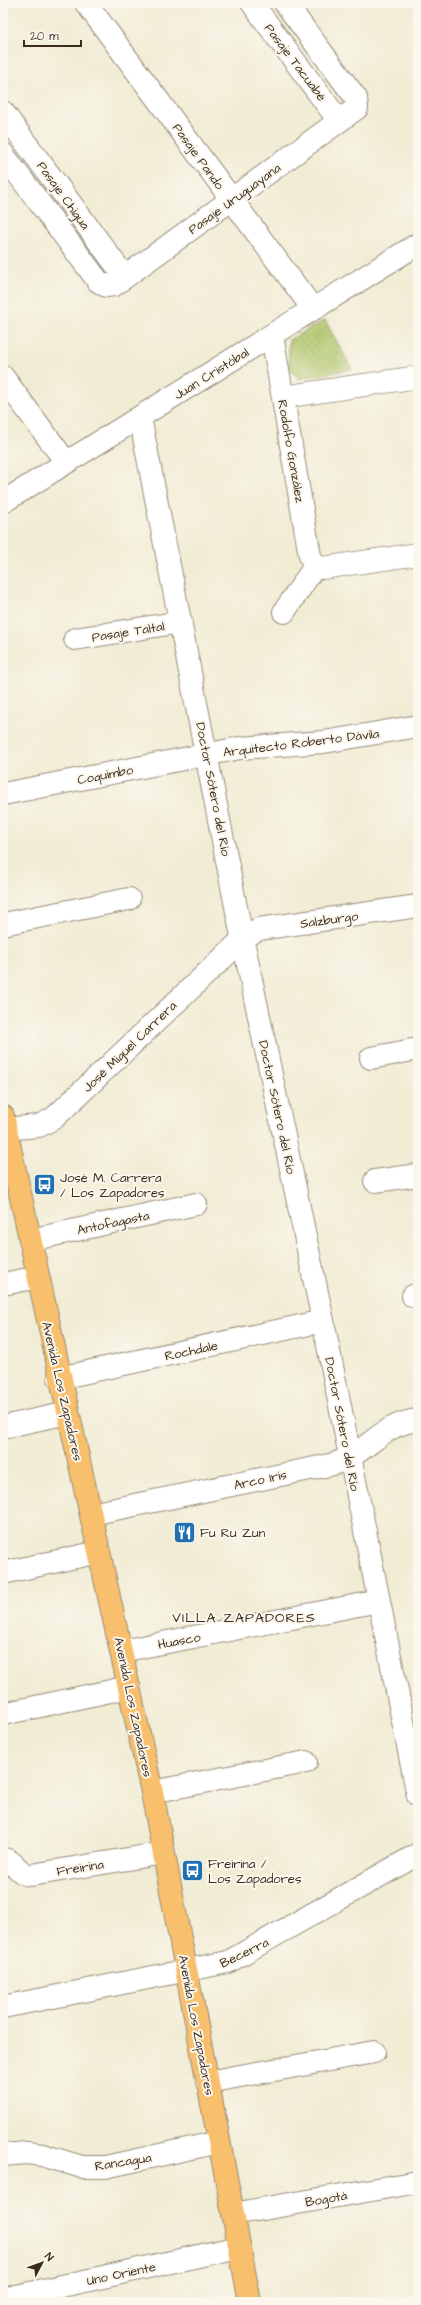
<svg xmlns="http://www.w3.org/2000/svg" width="421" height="2305" viewBox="0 0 421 2305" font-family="'Architects Daughter',sans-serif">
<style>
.grass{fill:url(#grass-dots);stroke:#767844}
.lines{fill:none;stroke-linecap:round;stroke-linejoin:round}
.minor-casing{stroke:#968b79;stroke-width:24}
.major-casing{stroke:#968b79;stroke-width:24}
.minor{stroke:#fff;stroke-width:22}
.major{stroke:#f8bf6c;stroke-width:22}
.labels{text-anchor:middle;stroke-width:4;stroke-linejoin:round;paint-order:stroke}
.street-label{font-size:13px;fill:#3b2a1e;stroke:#fbf7ec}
.poi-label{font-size:13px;fill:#3b2a1e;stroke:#fbf7ec;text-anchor:start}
.neighbourhood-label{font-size:14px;letter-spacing:1px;fill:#3b2a1e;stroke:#fbf7ec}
</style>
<defs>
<pattern id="grass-dots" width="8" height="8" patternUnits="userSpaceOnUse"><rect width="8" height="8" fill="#b0c66b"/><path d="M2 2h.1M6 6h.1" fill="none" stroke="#98aa5c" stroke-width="1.8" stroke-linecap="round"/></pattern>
</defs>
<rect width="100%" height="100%" fill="#fbf7ec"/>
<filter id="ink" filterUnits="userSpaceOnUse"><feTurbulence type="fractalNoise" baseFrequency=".025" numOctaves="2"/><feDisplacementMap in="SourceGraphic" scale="8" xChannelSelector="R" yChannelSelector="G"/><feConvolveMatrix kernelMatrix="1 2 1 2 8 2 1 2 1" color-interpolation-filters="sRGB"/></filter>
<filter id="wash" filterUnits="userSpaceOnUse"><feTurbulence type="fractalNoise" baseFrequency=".012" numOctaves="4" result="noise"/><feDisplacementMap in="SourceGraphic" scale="16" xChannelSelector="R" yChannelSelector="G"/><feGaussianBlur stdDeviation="0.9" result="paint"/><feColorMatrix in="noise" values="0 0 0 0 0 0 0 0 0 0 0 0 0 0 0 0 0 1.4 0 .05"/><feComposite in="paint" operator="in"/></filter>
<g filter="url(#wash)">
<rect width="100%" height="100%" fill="#f1ecd4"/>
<path class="grass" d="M 325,320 L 352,369 L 299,379 L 289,369 L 289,340 Z"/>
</g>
<g filter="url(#ink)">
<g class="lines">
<defs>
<g id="minor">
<path d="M 86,3 L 313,309"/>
<path d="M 252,3 L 339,121"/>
<path d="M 3,112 L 125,277"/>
<path d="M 3,154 L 98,281 L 106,286 L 114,285 L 357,108 L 356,98 L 285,3"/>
<path d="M 272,335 L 310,556 L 315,566"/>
<path d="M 3,377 L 66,462"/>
<path d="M 283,397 L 418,377"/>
<path d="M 140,417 L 238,917 L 323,1321 L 418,1796"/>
<path d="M 3,502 L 418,244"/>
<path d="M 315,566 L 322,568 L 418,554"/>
<path d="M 284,612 L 315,566"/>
<path d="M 75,639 L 181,622"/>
<path d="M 3,794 L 240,748 L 324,742 L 418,726"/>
<path d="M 3,924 L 129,899"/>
<path d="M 371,1058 L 418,1049"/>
<path d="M 3,1129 L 39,1126 L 54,1118 L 246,936 L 259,929 L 418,906"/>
<path d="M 375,1181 L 418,1175"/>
<path d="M 30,1240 L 196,1204"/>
<path d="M 3,1284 L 38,1277"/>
<path d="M 413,1296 L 418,1295"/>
<path d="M 59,1378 L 323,1321"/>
<path d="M 3,1427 L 68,1413"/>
<path d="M 91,1514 L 334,1464 C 367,1454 380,1424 418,1420"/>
<path d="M 3,1573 L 99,1552"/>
<path d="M 121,1651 L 379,1601"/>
<path d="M 3,1714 L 129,1687"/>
<path d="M 152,1792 L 306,1762"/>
<path d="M 3,1859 C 16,1860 17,1875 31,1875 L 164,1853"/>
<path d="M 3,2007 L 228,1962 L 418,1854"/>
<path d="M 207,2082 L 374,2052"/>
<path d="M 3,2155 L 27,2153 L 42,2155 L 82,2167 L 105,2167 L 219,2142"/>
<path d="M 233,2214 L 418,2182"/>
<path d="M 3,2299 L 239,2247"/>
</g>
<path id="major" d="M 3,1116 L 152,1792 L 250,2302"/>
</defs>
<use href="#minor" class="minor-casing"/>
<use href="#major" class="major-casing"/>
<use href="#minor" class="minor"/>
<use href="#major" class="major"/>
</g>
</g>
<defs>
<symbol id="bus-square" viewBox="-11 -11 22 22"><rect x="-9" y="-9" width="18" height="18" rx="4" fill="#1f6fb2" stroke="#fbf7ec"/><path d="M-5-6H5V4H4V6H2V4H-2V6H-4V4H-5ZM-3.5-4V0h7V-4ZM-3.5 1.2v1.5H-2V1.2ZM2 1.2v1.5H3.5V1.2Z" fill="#fff"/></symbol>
<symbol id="restaurant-square" viewBox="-11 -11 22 22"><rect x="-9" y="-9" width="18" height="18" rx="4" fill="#1f6fb2" stroke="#fbf7ec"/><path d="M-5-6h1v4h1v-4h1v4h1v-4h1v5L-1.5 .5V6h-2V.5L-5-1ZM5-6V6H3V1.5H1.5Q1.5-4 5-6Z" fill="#fff"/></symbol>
</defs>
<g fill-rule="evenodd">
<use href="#bus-square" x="32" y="1172" width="25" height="25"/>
<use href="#restaurant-square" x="172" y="1520" width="25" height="25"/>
<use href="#bus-square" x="180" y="1858" width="25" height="25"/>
</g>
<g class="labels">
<g class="street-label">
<text transform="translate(296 62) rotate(53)" y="5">Pasaje Tacuabé</text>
<text transform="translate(199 156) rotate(54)" y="5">Pasaje Pando</text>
<text transform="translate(64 195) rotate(54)" y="5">Pasaje Chigua</text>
<text transform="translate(234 198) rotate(-36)" y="5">Pasaje Uruguayana</text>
<text transform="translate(211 373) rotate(-32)" y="5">Juan Cristóbal</text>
<text transform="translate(292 451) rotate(80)" y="5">Rodolfo González</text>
<text transform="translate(128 631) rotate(-9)" y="5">Pasaje Taltal</text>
<text transform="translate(301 742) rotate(-7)" y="5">Arquitecto Roberto Dávila</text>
<text transform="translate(105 774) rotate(-11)" y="5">Coquimbo</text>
<text transform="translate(214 789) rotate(79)" y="5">Doctor Sótero del Río</text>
<text transform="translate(329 919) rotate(-8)" y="5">Salzburgo</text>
<text transform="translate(129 1046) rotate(-44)" y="5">José Miguel Carrera</text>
<text transform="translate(278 1107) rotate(78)" y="5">Doctor Sótero del Río</text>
<text transform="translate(113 1222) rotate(-12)" y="5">Antofagasta</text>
<text transform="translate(191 1350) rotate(-12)" y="5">Rochdale</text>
<text transform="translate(63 1391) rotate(77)" y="5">Avenida Los Zapadores</text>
<text transform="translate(343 1424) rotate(79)" y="5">Doctor Sótero del Río</text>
<text transform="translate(260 1479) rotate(-12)" y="5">Arco Iris</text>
<text transform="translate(179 1640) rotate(-11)" y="5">Huasco</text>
<text transform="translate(134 1707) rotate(78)" y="5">Avenida Los Zapadores</text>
<text transform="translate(80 1867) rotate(-9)" y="5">Freirina</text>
<text transform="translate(244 1952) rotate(-26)" y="5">Becerra</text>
<text transform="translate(197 2025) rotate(79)" y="5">Avenida Los Zapadores</text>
<text transform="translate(123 2161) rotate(-9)" y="5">Rancagua</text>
<text transform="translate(326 2198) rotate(-10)" y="5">Bogotá</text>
<text transform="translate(121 2273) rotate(-12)" y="5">Uno Oriente</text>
</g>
<g class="poi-label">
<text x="60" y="1182">José M. Carrera<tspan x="60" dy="15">/ Los Zapadores</tspan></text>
<text x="200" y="1537">Fu Ru Zun</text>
<text x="208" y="1868">Freirina /<tspan x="208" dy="15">Los Zapadores</tspan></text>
</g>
<g class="neighbourhood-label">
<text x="244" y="1622">VILLA ZAPADORES</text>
</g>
</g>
<rect width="421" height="2305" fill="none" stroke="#fbf7ec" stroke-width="16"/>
<g transform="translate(42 2263) rotate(49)" stroke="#fbf7ec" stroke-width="3" paint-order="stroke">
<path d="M0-3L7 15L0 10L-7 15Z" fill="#3b2a1e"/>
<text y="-6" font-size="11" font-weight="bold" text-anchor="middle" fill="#3b2a1e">N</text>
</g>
<path d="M24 40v6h57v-6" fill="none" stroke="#3b2a1e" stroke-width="2"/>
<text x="30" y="40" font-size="12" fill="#3b2a1e" stroke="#fbf7ec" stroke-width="3" paint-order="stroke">20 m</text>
</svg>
